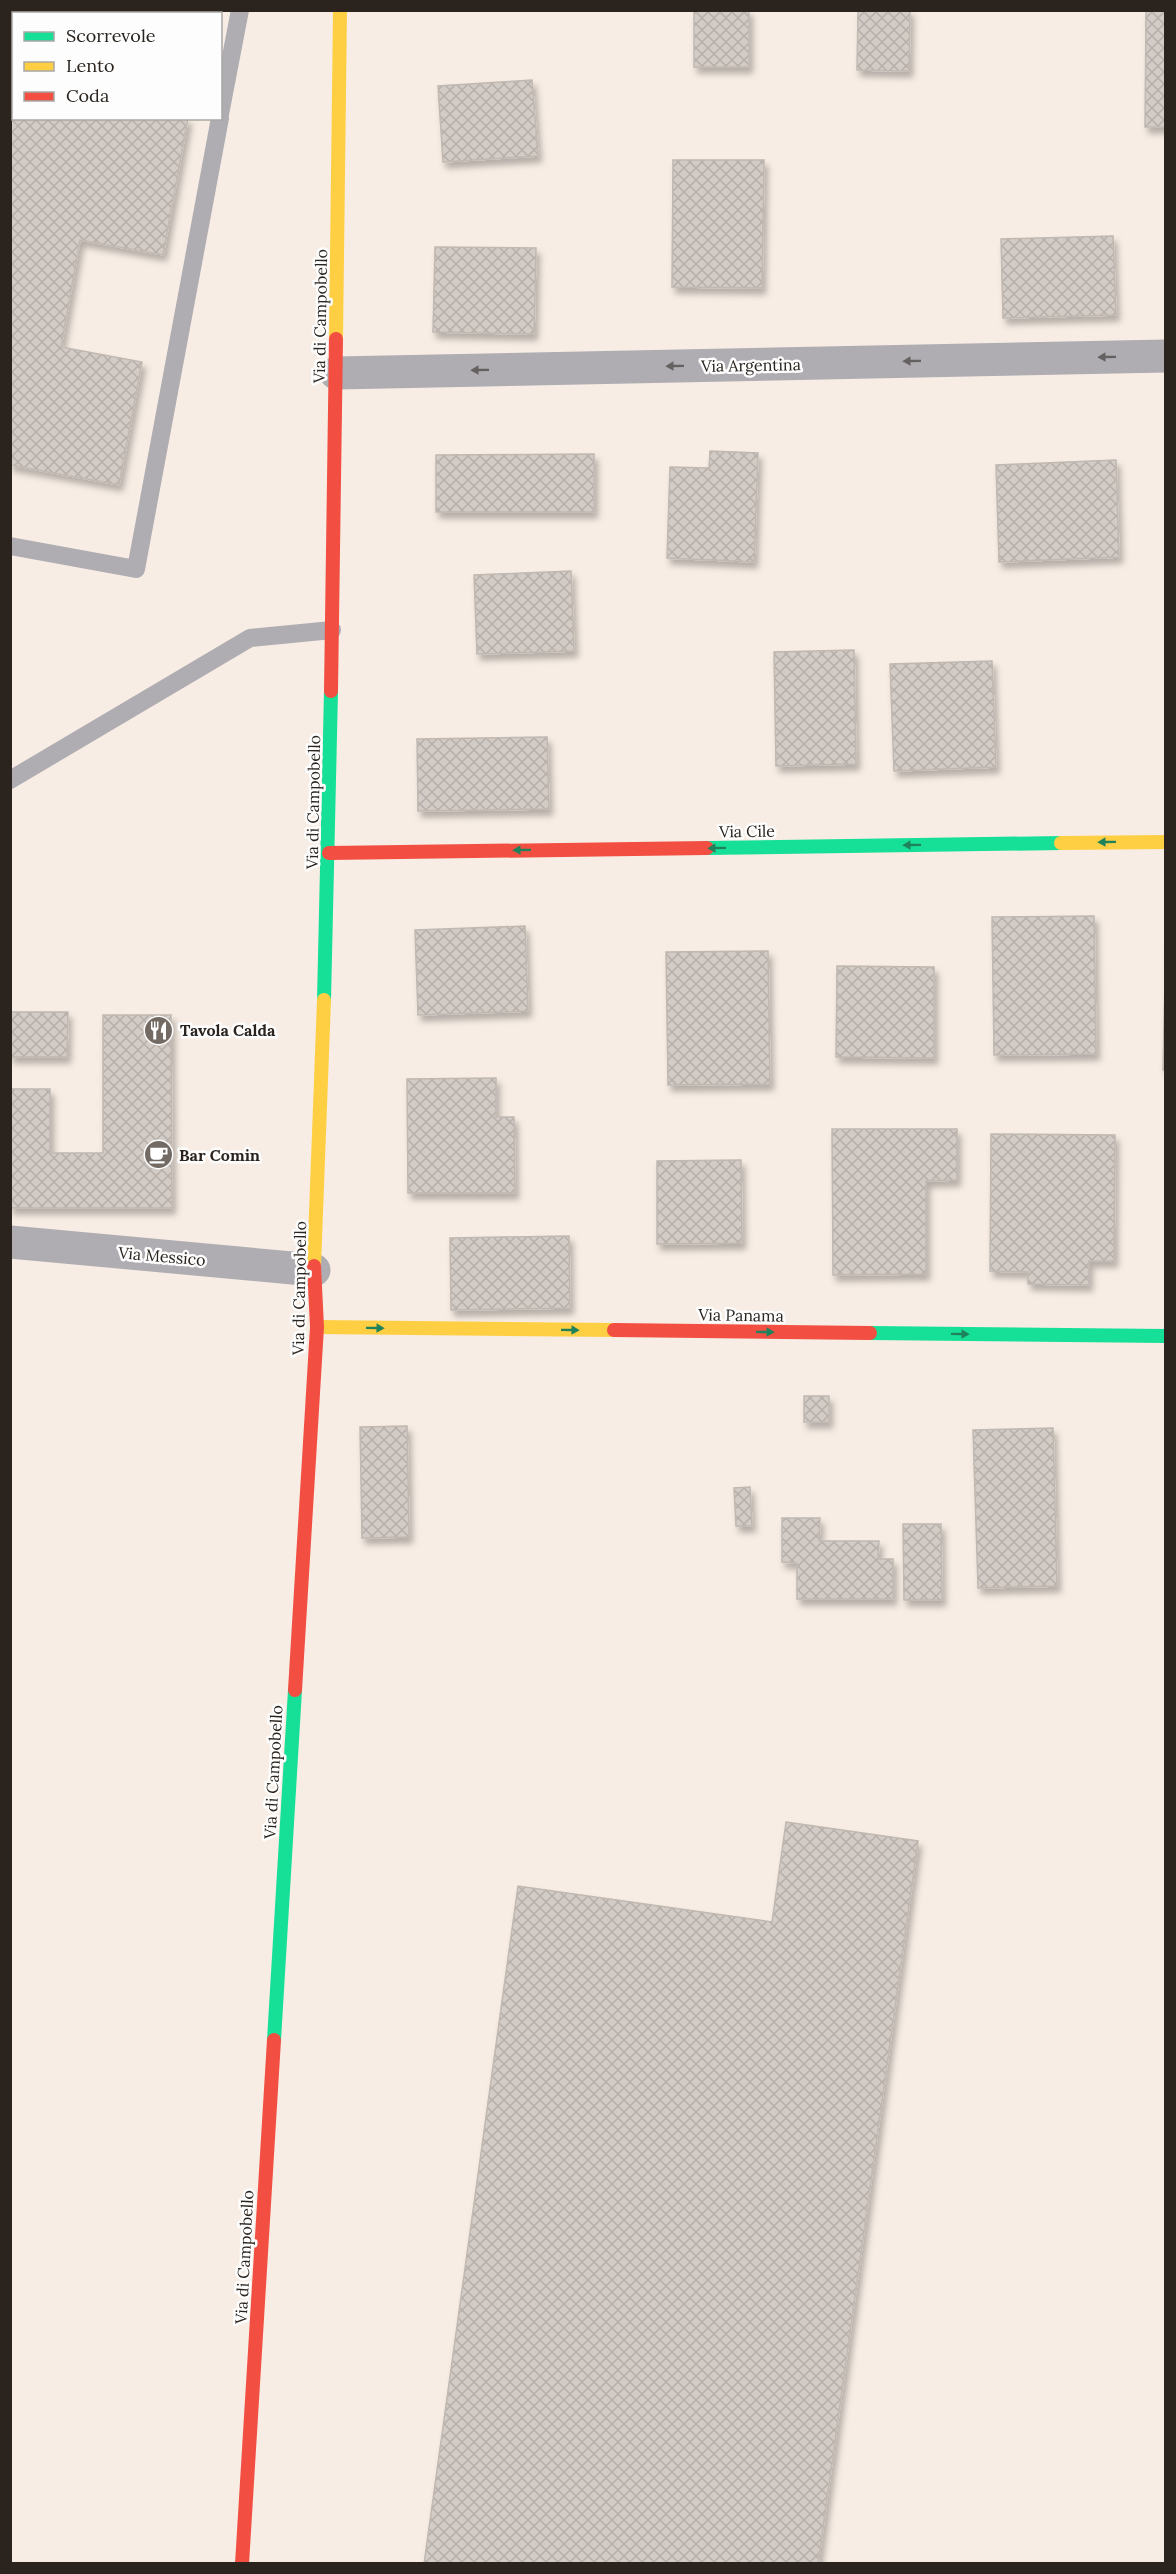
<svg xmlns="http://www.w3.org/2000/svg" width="1176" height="2574" viewBox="0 0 1176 2574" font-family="Lora,serif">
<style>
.building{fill:url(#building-cross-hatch);stroke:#c0b8b1;stroke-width:1.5;filter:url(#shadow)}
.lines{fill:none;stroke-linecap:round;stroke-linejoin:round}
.lane{stroke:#afacb2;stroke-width:18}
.street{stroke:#afacb2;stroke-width:33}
.fast{stroke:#16e098;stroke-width:14}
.slow{stroke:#ffcf43;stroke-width:14}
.jam{stroke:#f24e42;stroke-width:14}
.oneway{fill:#666161}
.oneway2{fill:#20825b}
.labels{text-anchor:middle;stroke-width:5;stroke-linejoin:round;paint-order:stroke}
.street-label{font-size:16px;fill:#2b241e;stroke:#fdfdfd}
.poi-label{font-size:16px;font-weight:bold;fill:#2b241e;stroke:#fdfdfd;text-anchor:start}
</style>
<defs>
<pattern id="building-cross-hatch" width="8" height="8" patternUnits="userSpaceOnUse" patternTransform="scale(1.5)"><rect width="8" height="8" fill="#d3cbc5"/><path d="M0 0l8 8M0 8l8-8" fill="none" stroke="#b5aea9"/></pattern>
<filter id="shadow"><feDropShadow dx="3.5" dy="6" stdDeviation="3" flood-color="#0004"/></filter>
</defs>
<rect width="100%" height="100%" fill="#f7ede4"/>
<g class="building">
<path d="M 10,10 L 207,10 L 207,14 L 14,14 L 14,118 L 188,118 L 163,255 L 80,240 L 61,347 L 142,362 L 119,485 L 10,465 Z"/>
<rect x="694" y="10" width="55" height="57"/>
<path d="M 858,10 L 910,10 L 909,71 L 857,70 Z"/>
<path d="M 1146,10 L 1166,10 L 1166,127 L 1145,127 Z"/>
<path d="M 532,80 L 538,156 L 443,162 L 438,86 Z"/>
<path d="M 673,160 L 764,160 L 762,288 L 672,287 Z"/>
<path d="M 1113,236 L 1116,315 L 1003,318 L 1001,239 Z"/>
<path d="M 435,247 L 536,248 L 534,334 L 433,332 Z"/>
<path d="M 710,451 L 758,453 L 754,562 L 667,558 L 670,467 L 709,468 Z"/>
<path d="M 594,454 L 594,512 L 436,512 L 436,455 Z"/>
<path d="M 1116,460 L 1119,557 L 999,562 L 996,465 Z"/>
<path d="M 571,571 L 574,651 L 477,654 L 474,575 Z"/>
<path d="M 854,650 L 856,764 L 776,766 L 774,652 Z"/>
<path d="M 992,661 L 996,767 L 894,771 L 890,664 Z"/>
<path d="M 547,737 L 549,809 L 418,811 L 417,739 Z"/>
<path d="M 1094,916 L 1096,1054 L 994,1055 L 992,917 Z"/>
<path d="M 525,926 L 528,1011 L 418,1015 L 415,930 Z"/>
<path d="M 1166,934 L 1166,1070 L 1163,1070 Z"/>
<path d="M 768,951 L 770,1084 L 668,1085 L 666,952 Z"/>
<path d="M 837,966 L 934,967 L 934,1058 L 836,1057 Z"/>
<path d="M 10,1012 L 68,1012 L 67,1057 L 10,1057 Z"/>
<path d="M 103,1015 L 171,1015 L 172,1208 L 10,1208 L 10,1089 L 50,1089 L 50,1153 L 103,1153 Z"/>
<path d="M 496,1078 L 496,1117 L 514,1117 L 515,1193 L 408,1193 L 407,1079 Z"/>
<path d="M 832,1129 L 957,1129 L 957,1180 L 926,1181 L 926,1274 L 833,1275 Z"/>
<path d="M 991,1134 L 1115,1135 L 1114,1261 L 1089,1261 L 1089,1285 L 1028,1284 L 1028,1272 L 990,1271 Z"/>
<path d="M 741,1160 L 742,1243 L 657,1244 L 657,1161 Z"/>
<path d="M 569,1236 L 570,1308 L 451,1310 L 450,1238 Z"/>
<rect x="804" y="1396" width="25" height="26"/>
<path d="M 407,1426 L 409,1537 L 362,1538 L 360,1427 Z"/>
<path d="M 1053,1428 L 1057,1586 L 978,1588 L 973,1430 Z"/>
<path d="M 750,1487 L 752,1526 L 736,1526 L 734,1488 Z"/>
<path d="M 782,1518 L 820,1518 L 819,1541 L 879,1541 L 878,1559 L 893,1559 L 893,1599 L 797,1599 L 797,1563 L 782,1562 Z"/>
<path d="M 903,1524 L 941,1524 L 942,1600 L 904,1600 Z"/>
<path d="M 786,1822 L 918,1841 L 818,2564 L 424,2564 L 518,1886 L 772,1922 Z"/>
</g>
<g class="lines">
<g class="lane">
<path d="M 220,114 L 240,10"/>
<path d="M 10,546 L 136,569 L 220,118"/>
<path d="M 10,780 L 250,638 L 332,630"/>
</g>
<g class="street">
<path d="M 336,373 L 1166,356"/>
<path d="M 10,1242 L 314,1270"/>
</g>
<g class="fast">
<path d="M 707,848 L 1061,843"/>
<path d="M 324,1000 L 331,691"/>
<path d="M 870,1333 L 1166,1336"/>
<path d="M 274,2040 L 295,1690"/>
</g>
<g class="slow">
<path d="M 336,339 L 340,10"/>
<path d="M 1061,843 L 1166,842"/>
<path d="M 314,1266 L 324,1000"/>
<path d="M 317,1327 L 614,1330"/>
</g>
<g class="jam">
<path d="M 331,691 L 336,339"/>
<path d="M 329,853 L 707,848"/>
<path d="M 614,1330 L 870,1333"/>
<path d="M 295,1690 L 317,1327 L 314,1266"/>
<path d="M 242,2564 L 274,2040"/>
</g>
</g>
<defs><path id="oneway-solid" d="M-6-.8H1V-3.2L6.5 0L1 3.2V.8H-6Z" transform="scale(1.5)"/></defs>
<g class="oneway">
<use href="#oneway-solid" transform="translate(1107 357) rotate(179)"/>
<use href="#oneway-solid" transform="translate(912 361) rotate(179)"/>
<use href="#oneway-solid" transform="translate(675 366) rotate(179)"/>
<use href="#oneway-solid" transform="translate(480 370) rotate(179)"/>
</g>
<g class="oneway2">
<use href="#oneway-solid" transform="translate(1107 842) rotate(179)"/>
<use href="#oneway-solid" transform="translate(912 845) rotate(179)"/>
<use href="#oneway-solid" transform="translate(717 848) rotate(179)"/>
<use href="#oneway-solid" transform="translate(522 850) rotate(179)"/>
<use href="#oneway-solid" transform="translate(375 1328) rotate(1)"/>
<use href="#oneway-solid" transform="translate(570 1330) rotate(1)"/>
<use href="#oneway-solid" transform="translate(765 1332) rotate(1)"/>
<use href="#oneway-solid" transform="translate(960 1334) rotate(1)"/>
</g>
<defs>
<symbol id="restaurant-disc" viewBox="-11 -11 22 22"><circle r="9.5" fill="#726a63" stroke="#fdfdfd"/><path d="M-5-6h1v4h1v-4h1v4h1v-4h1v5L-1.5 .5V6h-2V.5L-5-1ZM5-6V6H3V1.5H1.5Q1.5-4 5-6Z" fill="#fff"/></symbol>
<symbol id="cafe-disc" viewBox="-11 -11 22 22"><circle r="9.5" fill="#726a63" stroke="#fdfdfd"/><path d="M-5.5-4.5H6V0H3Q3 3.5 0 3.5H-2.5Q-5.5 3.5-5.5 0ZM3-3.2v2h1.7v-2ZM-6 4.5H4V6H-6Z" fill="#fff"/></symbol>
</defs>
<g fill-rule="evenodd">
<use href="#restaurant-disc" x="142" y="1014" width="33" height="33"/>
<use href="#cafe-disc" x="142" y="1138" width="33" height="33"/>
</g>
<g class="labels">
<g class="street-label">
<text transform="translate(320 316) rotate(-89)" y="6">Via di Campobello</text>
<text transform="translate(751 365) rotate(-1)" y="6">Via Argentina</text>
<text transform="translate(313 802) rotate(-89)" y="6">Via di Campobello</text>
<text transform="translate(747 831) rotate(-1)" y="6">Via Cile</text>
<text transform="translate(162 1256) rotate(5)" y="6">Via Messico</text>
<text transform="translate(299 1288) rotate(-89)" y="6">Via di Campobello</text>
<text transform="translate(741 1315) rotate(1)" y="6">Via Panama</text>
<text transform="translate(273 1772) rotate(-87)" y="6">Via di Campobello</text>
<text transform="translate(244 2257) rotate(-87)" y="6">Via di Campobello</text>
</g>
<g class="poi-label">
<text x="180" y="1036">Tavola Calda</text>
<text x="179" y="1161">Bar Comin</text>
</g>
</g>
<rect width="1176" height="2574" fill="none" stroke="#2b241e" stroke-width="24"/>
<rect x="12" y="12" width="210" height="108" fill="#fdfdfd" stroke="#a9a6a4" stroke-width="1.5"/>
<rect x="24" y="32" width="30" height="9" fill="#16e098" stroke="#a9a6a4" stroke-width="1.5"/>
<text x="66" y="42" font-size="18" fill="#2b241e">Scorrevole</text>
<rect x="24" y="62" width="30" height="9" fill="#ffcf43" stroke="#a9a6a4" stroke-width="1.5"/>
<text x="66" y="72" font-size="18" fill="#2b241e">Lento</text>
<rect x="24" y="92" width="30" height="9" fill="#f24e42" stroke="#a9a6a4" stroke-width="1.5"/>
<text x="66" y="102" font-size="18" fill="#2b241e">Coda</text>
</svg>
